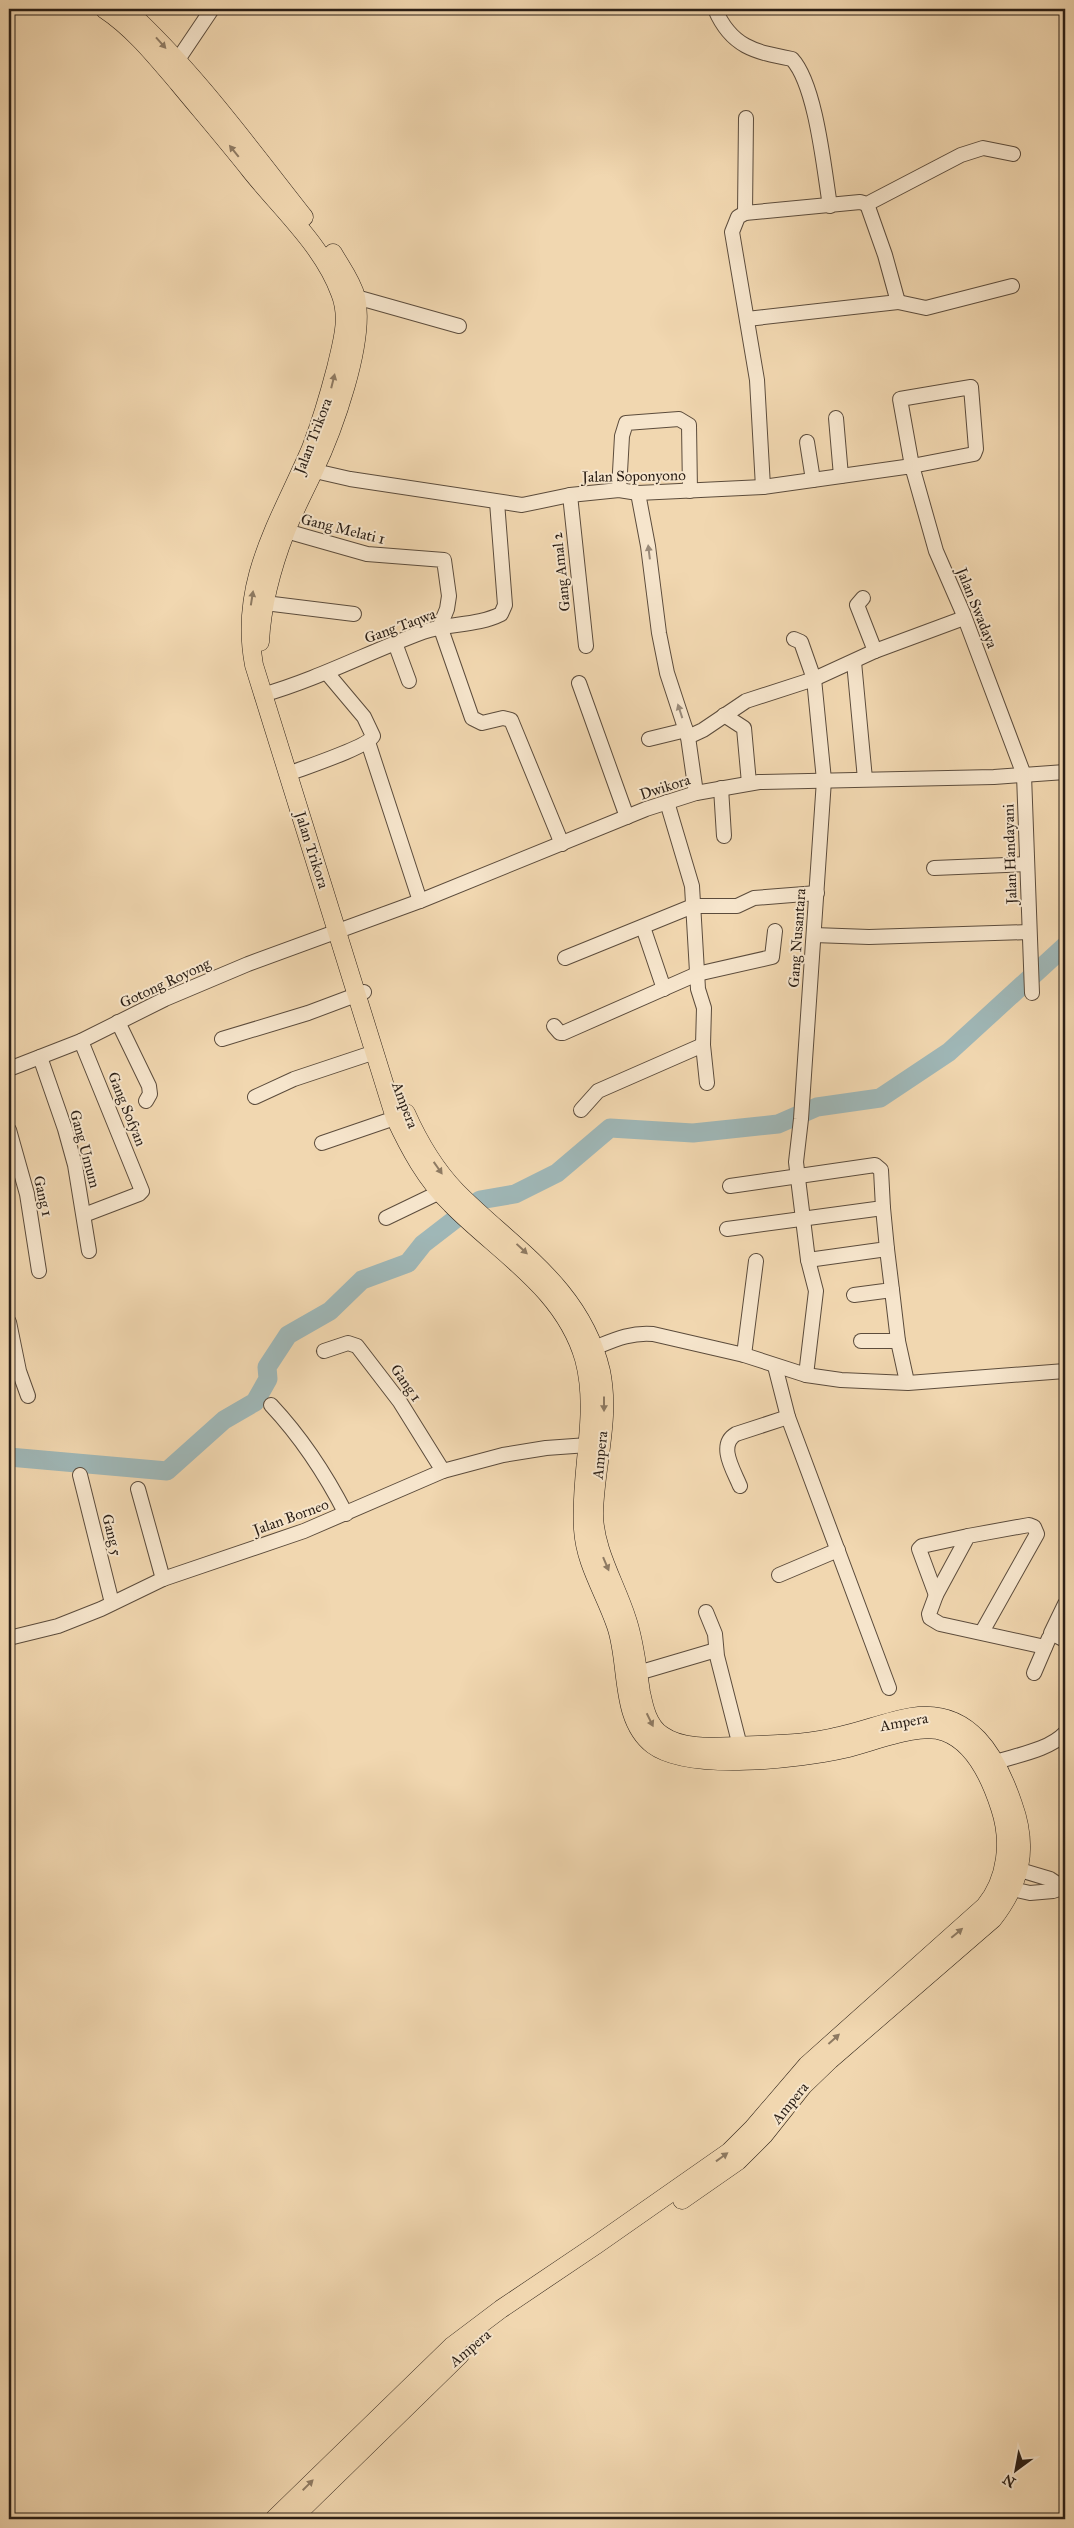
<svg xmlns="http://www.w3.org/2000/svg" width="1074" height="2528" viewBox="0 0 1074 2528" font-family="'IM FELL Great Primer',serif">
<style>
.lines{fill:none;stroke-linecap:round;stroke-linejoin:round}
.river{stroke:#9fb7b7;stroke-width:19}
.minor-casing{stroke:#5c4c3c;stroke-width:16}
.major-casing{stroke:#2a1e15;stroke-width:19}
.minor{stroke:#f6e5cc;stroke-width:14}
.major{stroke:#f1d7b0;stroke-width:18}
.oneway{fill:#8e7a62}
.oneway2{fill:#9a8b7a}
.labels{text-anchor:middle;stroke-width:4;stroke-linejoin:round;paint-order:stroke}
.street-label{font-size:15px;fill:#2a1e15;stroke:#f6e5cc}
</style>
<rect width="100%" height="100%" fill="#f1d7b0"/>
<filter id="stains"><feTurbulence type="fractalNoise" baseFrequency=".004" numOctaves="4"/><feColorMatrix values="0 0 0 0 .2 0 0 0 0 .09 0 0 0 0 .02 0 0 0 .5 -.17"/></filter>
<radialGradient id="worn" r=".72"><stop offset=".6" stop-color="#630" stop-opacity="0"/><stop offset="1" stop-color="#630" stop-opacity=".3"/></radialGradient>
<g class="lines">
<path class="river" d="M 9,1457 L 167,1471 L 224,1420 L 255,1402 L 268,1379 L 267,1367 L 288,1335 L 330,1311 L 362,1280 L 408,1263 L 423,1244 L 480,1200 L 515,1194 L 557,1173 L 610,1128 L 693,1133 L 778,1124 L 817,1107 L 880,1098 L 949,1052 L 1065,946"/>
<defs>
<g id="minor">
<path d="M 715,9 C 731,47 755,52 792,59 C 816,85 824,169 830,206"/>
<path d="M 177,61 L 212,9"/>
<path d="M 745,213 L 746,118"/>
<path d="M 356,297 L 459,326"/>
<path d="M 898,302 L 926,308 L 1012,286"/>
<path d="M 747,319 L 898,302 L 885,255 L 867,204"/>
<path d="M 971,387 L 976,449 L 974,454 L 912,466 L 900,399 Z"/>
<path d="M 836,418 L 841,476"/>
<path d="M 807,442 L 813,480"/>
<path d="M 315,471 L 350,479 L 522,505 L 570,495 L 619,490 L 638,493 L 763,487 L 912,466 L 936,551 L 963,613 L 1024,775 L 1032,993"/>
<path d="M 763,487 L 757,380 L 732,232 L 738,217 L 745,213 L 860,202 L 867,204 L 961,155 L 983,148 L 1013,154"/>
<path d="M 619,490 L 622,436 L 626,423 L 679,419 L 689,425 L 690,491"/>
<path d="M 638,493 L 648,546 L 659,633 L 667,673 L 688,737 L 696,793"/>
<path d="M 570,495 L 586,646"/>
<path d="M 286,531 L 367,554 L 444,560 L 449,596 L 447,609 L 440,626 L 472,718 L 482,723 L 503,718 L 511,720 L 562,844"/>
<path d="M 863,598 L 857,605 L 875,651"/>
<path d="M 265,603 L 354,614"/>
<path d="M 794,639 L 801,642 L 814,679 L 824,780 L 801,1119 L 796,1162 L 808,1260 L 816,1291 L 806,1375"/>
<path d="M 395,643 L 409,681"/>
<path d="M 854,662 L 865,779"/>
<path d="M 579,683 L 627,817"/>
<path d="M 262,695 C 318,679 369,652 423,632 C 448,623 477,626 501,614 L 505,605 L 497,502"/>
<path d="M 724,715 L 744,728 L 749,783"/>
<path d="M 688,737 L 703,730 L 746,701 L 814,679 L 875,651 L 964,618"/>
<path d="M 649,739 L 686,730"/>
<path d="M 368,742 L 420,901"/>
<path d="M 288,774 C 303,768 368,747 373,736 L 364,717 L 327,673"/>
<path d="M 721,788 L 724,836"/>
<path d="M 667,802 L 692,886 L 698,989 L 704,1008 L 703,1045 L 707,1083"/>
<path d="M 934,868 L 1027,864"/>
<path d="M 643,927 L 664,989"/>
<path d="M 814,935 L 869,937 L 1029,932"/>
<path d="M 565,958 L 693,906 L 737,906 L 754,898 L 817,893"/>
<path d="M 118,1022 L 149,1086 L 150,1094 L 146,1101"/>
<path d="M 554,1026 L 560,1033 L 563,1033 L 697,974 L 772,957 L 775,931"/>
<path d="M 222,1039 L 308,1013 L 364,992"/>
<path d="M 81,1041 L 142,1191 L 139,1194 L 84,1215"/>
<path d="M 40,1057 L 65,1129 L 75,1165 L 89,1251"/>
<path d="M 9,1069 L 81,1041 L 165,999 L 248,964 L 420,901 L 646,809 L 696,793 L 759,782 L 994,777 L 1065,772"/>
<path d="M 255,1097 L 294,1079 L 375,1052"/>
<path d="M 581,1110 L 598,1091 L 703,1045"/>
<path d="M 9,1130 L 27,1194 L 39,1271"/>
<path d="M 322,1143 L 395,1118"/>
<path d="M 386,1218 L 440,1192"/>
<path d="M 727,1229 L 883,1208 L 881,1170 L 875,1165 L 730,1186"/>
<path d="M 808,1260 L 887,1249 L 883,1208"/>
<path d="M 892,1290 L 898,1341 L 907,1382"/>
<path d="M 854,1295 L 892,1290 L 887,1249"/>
<path d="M 9,1322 L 19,1371 L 28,1396"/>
<path d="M 861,1341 L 898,1341"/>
<path d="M 594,1348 C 614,1340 631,1332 653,1334 L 744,1355 L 806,1375 L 841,1380 L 908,1383 L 1065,1371"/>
<path d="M 324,1351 L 348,1343 L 357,1346 L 400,1402 L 443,1471"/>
<path d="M 744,1355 L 756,1261"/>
<path d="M 775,1366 L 788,1417 L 889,1688"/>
<path d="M 271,1405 C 301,1437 326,1475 346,1514"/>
<path d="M 80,1475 L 112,1603"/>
<path d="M 740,1486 C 734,1471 717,1445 736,1434 L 788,1417"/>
<path d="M 138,1489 L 163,1579"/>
<path d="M 779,1575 L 838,1550"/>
<path d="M 936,1595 L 919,1549 L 922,1546 L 968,1536"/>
<path d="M 1065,1604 L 1051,1633 L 1065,1640"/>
<path d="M 706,1612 L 715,1634 L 717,1656 L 740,1746"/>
<path d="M 982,1632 L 1037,1534 L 1034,1527 L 1029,1525 L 968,1536 L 936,1595 L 929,1614 L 930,1618 L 940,1624 L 1045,1647"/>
<path d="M 9,1638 L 58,1626 L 101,1609 L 163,1579 L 304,1531 L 443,1471 L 503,1455 L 546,1448 L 588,1445"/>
<path d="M 638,1673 L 716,1650"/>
<path d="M 1034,1673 L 1049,1638"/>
<path d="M 996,1762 C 1017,1755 1049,1750 1065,1733"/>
<path d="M 1010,1867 L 1050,1879 L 1062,1887"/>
<path d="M 1003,1887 L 1030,1893 L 1053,1891 L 1065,1887"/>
</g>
<g id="major">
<path d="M 104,9 C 134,29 156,57 179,84 C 203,113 227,141 250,170 C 280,208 323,246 340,293 C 350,318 342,342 336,368 C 329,395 321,422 311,448 C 280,521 238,582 254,665 L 395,1118 C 409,1148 426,1180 451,1204 C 498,1252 564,1289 584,1359 C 599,1415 579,1472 583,1529 C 585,1564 605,1593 616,1626 C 629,1663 619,1719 653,1745 C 689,1772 801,1759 844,1749 C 872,1743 918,1722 945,1732 C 975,1743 991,1780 1000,1808 C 1011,1841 1007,1879 985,1906 L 807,2065 L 753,2128 L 729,2152 L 596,2245 L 501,2309 L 452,2346 L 274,2519"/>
<path d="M 126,9 C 193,70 248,146 304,217"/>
<path d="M 260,642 C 262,603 272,567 286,531 C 294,511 304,492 313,473 C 333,431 366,342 356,297 C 352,281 341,267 333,253"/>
<path d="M 406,1113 C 418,1140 435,1169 456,1191 C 511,1247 581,1286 601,1371 C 611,1418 595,1466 594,1513 C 594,1550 616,1584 627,1619 C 635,1642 637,1667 641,1692 C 644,1707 648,1726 662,1735 C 682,1749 711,1747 734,1746 C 769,1744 805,1745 839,1736 C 863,1731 887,1721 911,1717 C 970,1707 997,1757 1013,1804 C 1029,1848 1021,1883 993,1919 L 830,2060 L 803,2086 L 764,2135 L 738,2161 L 682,2200"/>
<path d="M 292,2519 L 460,2355"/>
</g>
</defs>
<use href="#minor" class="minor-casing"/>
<use href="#major" class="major-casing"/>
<use href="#minor" class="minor"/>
<use href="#major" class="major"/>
</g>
<defs><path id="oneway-solid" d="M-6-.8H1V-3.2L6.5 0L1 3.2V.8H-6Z" transform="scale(1.25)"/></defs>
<g class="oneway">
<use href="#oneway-solid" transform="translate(161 43) rotate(48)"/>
<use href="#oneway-solid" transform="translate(234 151) rotate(-129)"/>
<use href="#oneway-solid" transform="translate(333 381) rotate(-76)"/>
<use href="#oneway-solid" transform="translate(252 598) rotate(-81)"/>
<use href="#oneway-solid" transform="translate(438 1168) rotate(55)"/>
<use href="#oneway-solid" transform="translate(522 1249) rotate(43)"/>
<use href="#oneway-solid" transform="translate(604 1404) rotate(90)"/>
<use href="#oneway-solid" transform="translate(606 1564) rotate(67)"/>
<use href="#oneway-solid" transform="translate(650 1720) rotate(64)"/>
<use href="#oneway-solid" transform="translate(957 1933) rotate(-40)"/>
<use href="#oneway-solid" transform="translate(834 2039) rotate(-42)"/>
<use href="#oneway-solid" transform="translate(722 2157) rotate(-36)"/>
<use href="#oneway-solid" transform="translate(308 2485) rotate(-45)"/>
</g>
<g class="oneway2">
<use href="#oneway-solid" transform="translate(649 552) rotate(-97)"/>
<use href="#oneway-solid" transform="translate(680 711) rotate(-108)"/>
</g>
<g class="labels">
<g class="street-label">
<text transform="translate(313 436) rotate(-69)" y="5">Jalan Trikora</text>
<text transform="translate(634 476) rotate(-1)" y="5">Jalan Soponyono</text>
<text transform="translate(343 529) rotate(14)" y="5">Gang Melati 1</text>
<text transform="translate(561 572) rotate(-96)" y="5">Gang Amal 2</text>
<text transform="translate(977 608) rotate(68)" y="5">Jalan Swadaya</text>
<text transform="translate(400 626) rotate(-20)" y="5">Gang Taqwa</text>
<text transform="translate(665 787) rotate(-18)" y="5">Dwikora</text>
<text transform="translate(312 850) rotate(72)" y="5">Jalan Trikora</text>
<text transform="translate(1010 854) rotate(-92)" y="5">Jalan Handayani</text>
<text transform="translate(797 938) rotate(-86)" y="5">Gang Nusantara</text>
<text transform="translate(165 983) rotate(-25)" y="5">Gotong Royong</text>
<text transform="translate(405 1105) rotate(69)" y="5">Ampera</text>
<text transform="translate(127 1109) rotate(68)" y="5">Gang Sofyan</text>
<text transform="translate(85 1149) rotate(75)" y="5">Gang Umum</text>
<text transform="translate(43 1196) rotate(77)" y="5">Gang 1</text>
<text transform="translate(406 1383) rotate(55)" y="5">Gang 1</text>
<text transform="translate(600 1455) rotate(-84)" y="5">Ampera</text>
<text transform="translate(291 1517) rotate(-20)" y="5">Jalan Borneo</text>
<text transform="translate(112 1535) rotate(76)" y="5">Gang 5</text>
<text transform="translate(904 1722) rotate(-10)" y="5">Ampera</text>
<text transform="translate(790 2103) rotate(-51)" y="5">Ampera</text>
<text transform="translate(470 2348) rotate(-40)" y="5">Ampera</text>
</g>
</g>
<rect width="1074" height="2528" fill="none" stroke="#f1d7b0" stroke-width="30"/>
<rect x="10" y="10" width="1054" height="2508" fill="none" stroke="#2a1e15" stroke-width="2.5"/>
<rect x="15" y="15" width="1044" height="2498" fill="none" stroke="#2a1e15"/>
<g transform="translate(1016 2470) rotate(212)" stroke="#f6e5cc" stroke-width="4" paint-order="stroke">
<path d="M0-4L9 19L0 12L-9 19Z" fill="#2a1e15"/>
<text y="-8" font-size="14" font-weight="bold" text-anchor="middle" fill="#2a1e15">N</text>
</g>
<rect width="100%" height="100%" filter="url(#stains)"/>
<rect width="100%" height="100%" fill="url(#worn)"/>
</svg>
